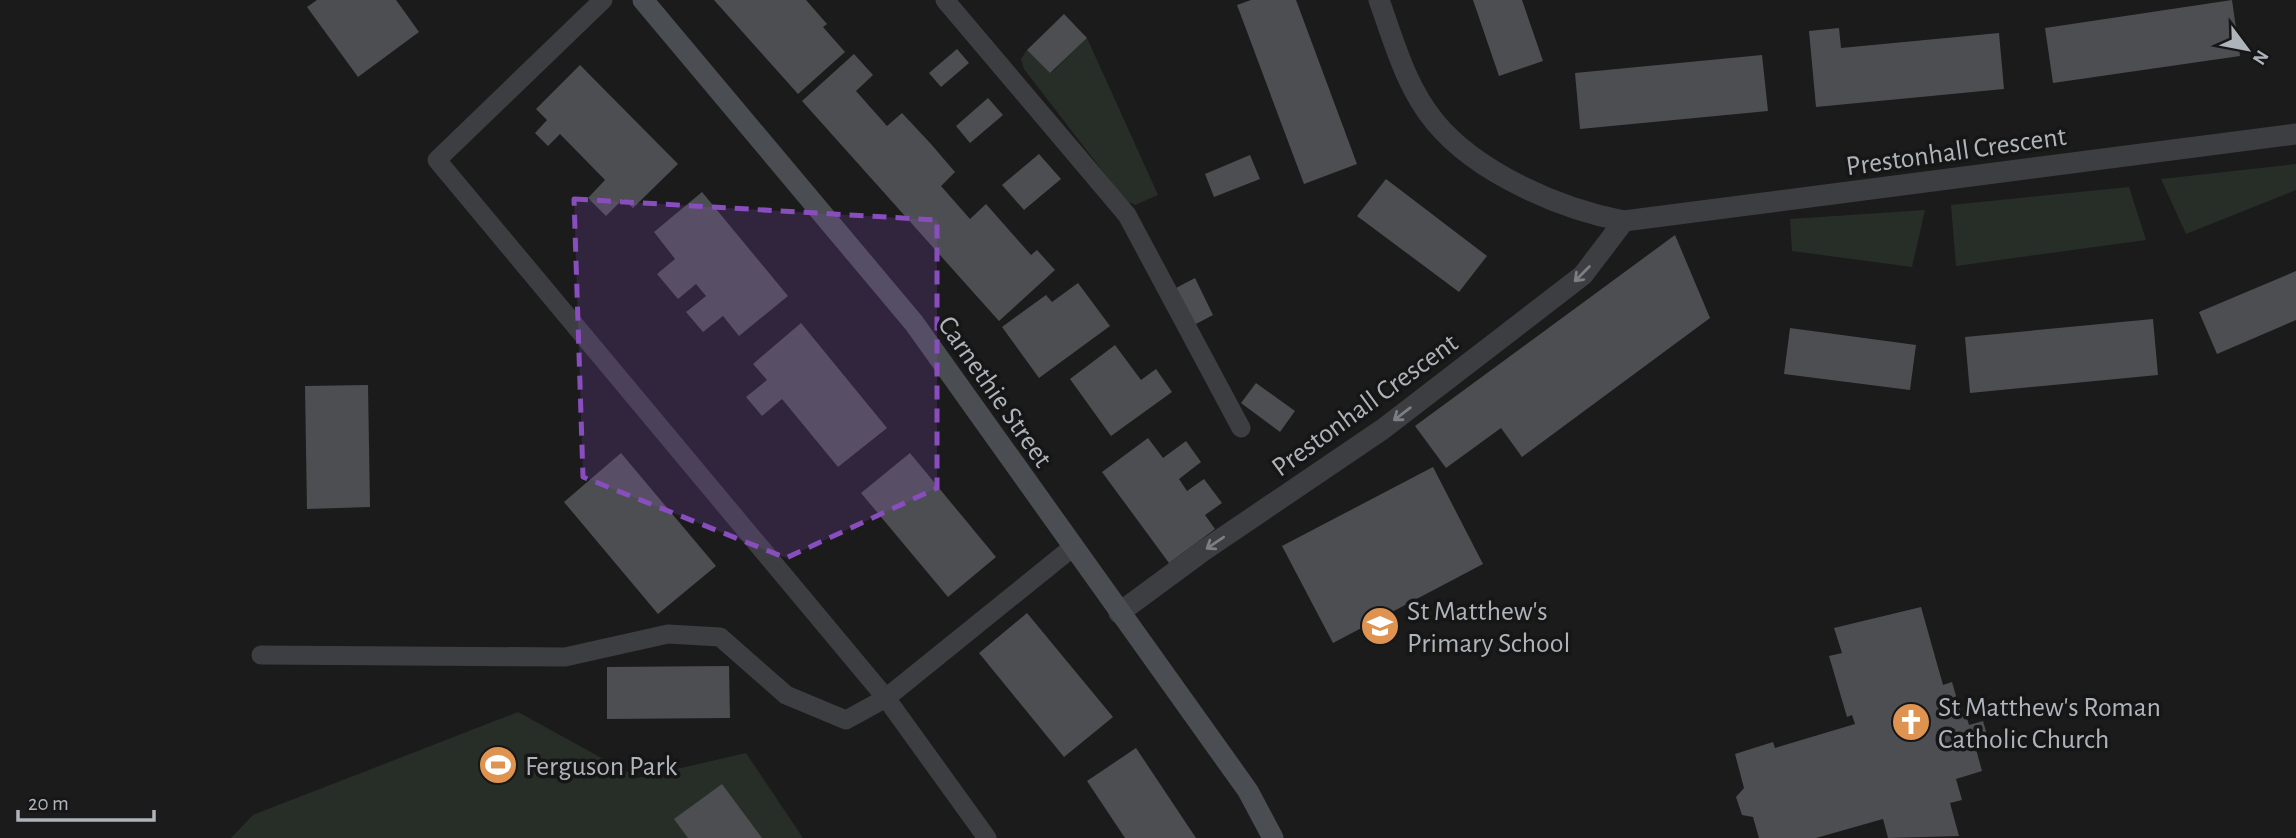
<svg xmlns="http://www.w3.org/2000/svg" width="2296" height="838" viewBox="0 0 2296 838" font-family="'Alegreya Sans',sans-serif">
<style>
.green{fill:#272e27}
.building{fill:#4d4e51}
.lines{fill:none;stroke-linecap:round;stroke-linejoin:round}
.lane{stroke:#3c3e41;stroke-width:19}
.street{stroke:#3c3e41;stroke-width:21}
.secondary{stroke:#4a4d51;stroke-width:21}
.oneway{stroke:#7b7f84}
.marked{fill:#884ebe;fill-opacity:0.2;stroke:#884ebe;stroke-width:5;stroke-dasharray:14 9;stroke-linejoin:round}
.labels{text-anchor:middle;stroke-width:7;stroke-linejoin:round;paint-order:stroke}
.street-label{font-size:28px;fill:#afb4ba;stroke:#161617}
.poi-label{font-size:28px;fill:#afb4ba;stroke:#161617;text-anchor:start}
</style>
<rect width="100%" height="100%" fill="#1b1b1c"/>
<g class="green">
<path d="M 1087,38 L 1158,195 L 1135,205 L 1125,200 L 1024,69 L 1021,59 L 1027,50 L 1051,73 Z"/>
<path d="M 2296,164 L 2296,190 L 2186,234 L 2161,179 Z"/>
<path d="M 2129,187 L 2146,240 L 1956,266 L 1951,205 Z"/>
<path d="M 1925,210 L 1912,267 L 1792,251 L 1790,219 Z"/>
<path d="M 518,712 L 638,778 L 746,753 L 803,838 L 231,838 L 253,815 Z"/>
</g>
<g class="building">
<path d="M 317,0 L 396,0 L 419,32 L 358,77 L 307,7 Z"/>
<path d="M 714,0 L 806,0 L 827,24 L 823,27 L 845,52 L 798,94 Z"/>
<path d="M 1251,0 L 1296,0 L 1357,164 L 1304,184 L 1237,5 Z"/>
<path d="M 1473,0 L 1522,0 L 1543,61 L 1499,76 Z"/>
<path d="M 2232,0 L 2240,56 L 2053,83 L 2045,28 Z"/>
<path d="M 1064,14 L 1087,38 L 1050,73 L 1027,50 Z"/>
<path d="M 1839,28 L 1841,48 L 1999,33 L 2004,89 L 1816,107 L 1809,31 Z"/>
<path d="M 957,49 L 969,63 L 941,87 L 929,73 Z"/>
<path d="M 854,54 L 873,75 L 856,91 L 887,126 L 902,113 L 931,144 L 955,172 L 941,186 L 970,219 L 986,204 L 1031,255 L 1037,250 L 1055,270 L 999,321 L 802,101 Z"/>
<path d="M 1762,55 L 1768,111 L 1580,129 L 1575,73 Z"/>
<path d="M 580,65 L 678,164 L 633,208 L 623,199 L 606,216 L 588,198 L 605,180 L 560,134 L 548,146 L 535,133 L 547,120 L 536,109 Z"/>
<path d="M 988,98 L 1003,115 L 970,143 L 956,126 Z"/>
<path d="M 1039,154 L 1061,179 L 1024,210 L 1002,185 Z"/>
<path d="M 1250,155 L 1260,179 L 1214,197 L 1205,174 Z"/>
<path d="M 1386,179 L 1487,256 L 1459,292 L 1357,216 Z"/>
<path d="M 702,192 L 788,296 L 739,336 L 723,316 L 703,332 L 686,312 L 706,296 L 696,284 L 678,299 L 657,274 L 675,259 L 654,232 Z"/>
<path d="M 1675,235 L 1710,318 L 1522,457 L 1501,428 L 1446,468 L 1415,426 Z"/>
<path d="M 2296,271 L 2296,320 L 2217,354 L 2199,312 Z"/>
<path d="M 1195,278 L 1213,315 L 1194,325 L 1176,288 Z"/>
<path d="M 1078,283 L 1110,326 L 1039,378 L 1002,327 L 1046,295 L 1052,302 Z"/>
<path d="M 2153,319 L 2158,375 L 1970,393 L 1965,337 Z"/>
<path d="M 801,323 L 887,428 L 838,467 L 782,399 L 762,416 L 746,397 L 767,380 L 753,364 Z"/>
<path d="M 1790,328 L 1916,345 L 1910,390 L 1784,374 Z"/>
<path d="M 1115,345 L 1141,380 L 1156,369 L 1172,392 L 1111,436 L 1070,379 Z"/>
<path d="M 1256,383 L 1295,411 L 1280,432 L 1241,403 Z"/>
<path d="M 368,385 L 370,507 L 307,509 L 305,386 Z"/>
<path d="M 1148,438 L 1163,458 L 1186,441 L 1201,462 L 1179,479 L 1187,491 L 1204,479 L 1222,503 L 1205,515 L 1215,529 L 1169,563 L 1102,472 Z"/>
<path d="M 621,453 L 716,566 L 658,614 L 564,502 Z"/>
<path d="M 910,453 L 996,557 L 948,597 L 861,493 Z"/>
<path d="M 1433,467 L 1483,564 L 1333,643 L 1282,546 Z"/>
<path d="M 1921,607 L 1943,685 L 1952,682 L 1961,713 L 1965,712 L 1969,725 L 1983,721 L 1990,745 L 1976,749 L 1982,771 L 1956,779 L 1962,800 L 1950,803 L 1959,836 L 1888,838 L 1883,819 L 1816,838 L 1759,838 L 1753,817 L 1742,815 L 1736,797 L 1744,788 L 1735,754 L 1773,742 L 1775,748 L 1855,724 L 1852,715 L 1847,717 L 1829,656 L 1842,653 L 1834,628 Z"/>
<path d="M 1027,613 L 1113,717 L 1064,757 L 979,653 Z"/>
<path d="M 729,666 L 730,718 L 607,719 L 607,667 Z"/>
<path d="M 1136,748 L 1196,838 L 1125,838 L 1087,781 Z"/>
<path d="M 722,784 L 762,838 L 688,838 L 674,819 Z"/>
</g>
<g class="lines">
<g class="lane">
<path d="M 603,0 L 437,160 L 886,698 L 987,838"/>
<path d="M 945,0 L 1127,215 L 1241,428"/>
<path d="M 261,655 L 565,657 L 668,634 L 720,637 L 786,695 L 846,720 L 886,698 L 1073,547"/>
</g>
<g class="street">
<path d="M 1379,0 C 1394,42 1406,87 1435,122 C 1477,173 1560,209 1624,221 L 2296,134"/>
<path d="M 1119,613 L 1203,551 L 1383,429 L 1583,275 L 1624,221"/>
</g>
<path class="secondary" d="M 643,0 L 914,323 L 1248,791 L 1273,838"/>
</g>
<defs><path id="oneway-shaft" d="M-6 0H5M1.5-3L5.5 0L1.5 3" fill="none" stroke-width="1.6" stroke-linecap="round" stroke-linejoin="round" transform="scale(1.75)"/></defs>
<g class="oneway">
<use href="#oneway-shaft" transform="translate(1582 274) rotate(135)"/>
<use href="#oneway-shaft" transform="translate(1402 414) rotate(143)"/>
<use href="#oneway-shaft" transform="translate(1215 543) rotate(146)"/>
</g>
<path class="marked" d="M 574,199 L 937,220 L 937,488 L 786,558 L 583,477 Z"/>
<defs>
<symbol id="school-disc" viewBox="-11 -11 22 22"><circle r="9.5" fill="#df9350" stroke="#161617"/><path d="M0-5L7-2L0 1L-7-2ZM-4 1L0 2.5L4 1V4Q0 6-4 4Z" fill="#fff"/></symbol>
<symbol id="church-disc" viewBox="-11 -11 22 22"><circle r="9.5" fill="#df9350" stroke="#161617"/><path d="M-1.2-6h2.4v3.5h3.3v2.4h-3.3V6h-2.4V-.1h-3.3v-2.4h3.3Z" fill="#fff"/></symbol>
<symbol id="stadium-disc" viewBox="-11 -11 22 22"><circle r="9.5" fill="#df9350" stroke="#161617"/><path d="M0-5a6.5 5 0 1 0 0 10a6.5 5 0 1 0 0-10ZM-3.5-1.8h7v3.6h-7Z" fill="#fff"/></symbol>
</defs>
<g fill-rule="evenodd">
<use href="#school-disc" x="1358" y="604" width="44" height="44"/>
<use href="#church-disc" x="1889" y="700" width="44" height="44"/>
<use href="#stadium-disc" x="476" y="743" width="44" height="44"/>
</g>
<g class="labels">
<g class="street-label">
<text transform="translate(1956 150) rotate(-8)" y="10">Prestonhall Crescent</text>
<text transform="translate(996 391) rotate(55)" y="10">Carnethie Street</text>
<text transform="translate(1364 404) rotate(-36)" y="10">Prestonhall Crescent</text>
</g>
<g class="poi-label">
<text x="1407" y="620">St Matthew's<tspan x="1407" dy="32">Primary School</tspan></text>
<text x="1938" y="716">St Matthew's Roman<tspan x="1938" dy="32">Catholic Church</tspan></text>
<text x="525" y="775">Ferguson Park</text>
</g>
</g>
<g transform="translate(2247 49) rotate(122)" stroke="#161617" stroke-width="5" paint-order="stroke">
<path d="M0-5L12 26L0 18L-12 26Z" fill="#afb4ba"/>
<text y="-10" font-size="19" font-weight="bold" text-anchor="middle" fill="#afb4ba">N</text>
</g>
<path d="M18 810v10h136v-10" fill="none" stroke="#afb4ba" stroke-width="3.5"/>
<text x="28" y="810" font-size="21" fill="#afb4ba" stroke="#161617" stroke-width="5" paint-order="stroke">20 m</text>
</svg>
